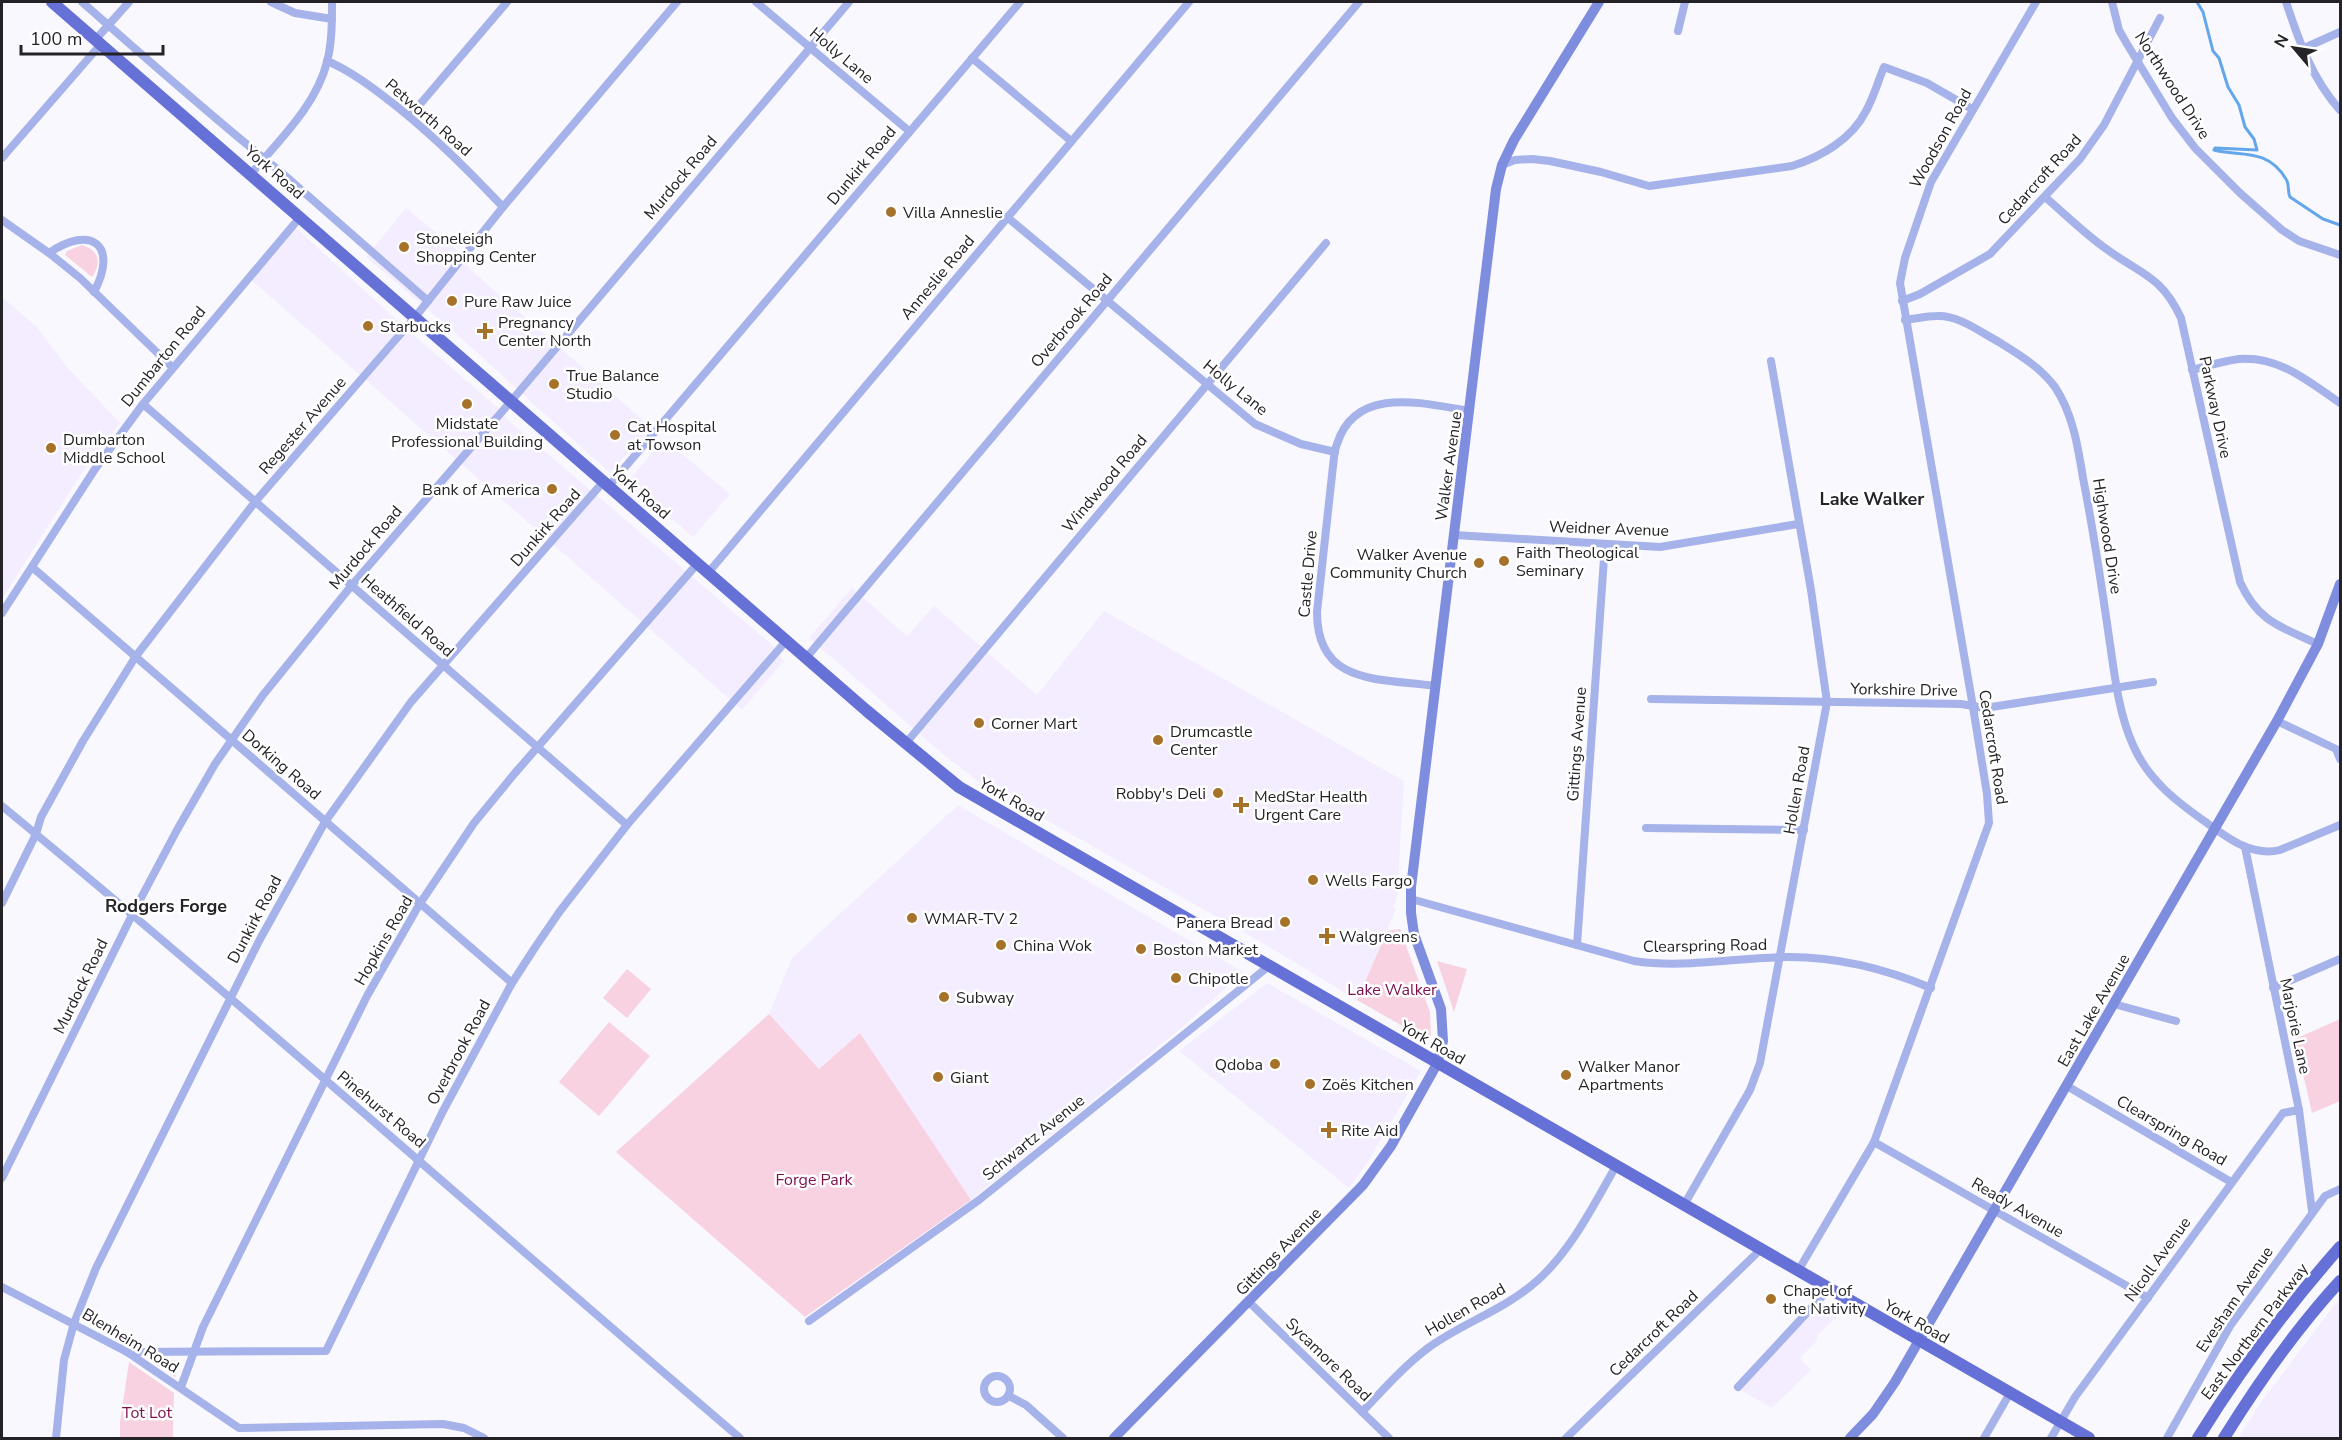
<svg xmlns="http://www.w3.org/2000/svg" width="2342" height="1440" viewBox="0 0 2342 1440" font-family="'Nunito Sans',sans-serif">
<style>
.built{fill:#f3edff}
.green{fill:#f8d2e0}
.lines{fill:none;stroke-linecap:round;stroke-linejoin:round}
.stream{stroke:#63a7ea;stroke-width:3}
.street{stroke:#a6b2ea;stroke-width:8}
.secondary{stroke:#7f8ddf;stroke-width:10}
.primary{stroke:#6571d6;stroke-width:12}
.poi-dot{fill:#a6722a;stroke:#fff;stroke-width:2}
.labels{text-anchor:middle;stroke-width:5;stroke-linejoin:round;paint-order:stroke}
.street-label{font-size:16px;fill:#252327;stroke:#fff}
.poi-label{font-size:16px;fill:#252327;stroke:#fff;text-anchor:start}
.park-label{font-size:16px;fill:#7d0f4c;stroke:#fff}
.neighbourhood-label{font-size:18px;font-weight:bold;fill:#252327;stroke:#fff}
</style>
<rect width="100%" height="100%" fill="#faf8ff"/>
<g class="built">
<path d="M 406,208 L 457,250 L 471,270 L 651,427 L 610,473 L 452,330 L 366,257 Z"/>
<path d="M 293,225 L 402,325 L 496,406 L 506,418 L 771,644 L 784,661 L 742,710 L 247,276 Z"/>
<path d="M 2,297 L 37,327 L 66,366 L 120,423 L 81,474 L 2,599 Z"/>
<path d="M 664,439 L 730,494 L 693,537 L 628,481 Z"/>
<path d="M 852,588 L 907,636 L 934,606 L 1037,695 L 1104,611 L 1404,781 L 1397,898 L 1393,907 L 1396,909 L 1357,1000 L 1259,941 L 976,780 L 943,754 L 809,638 Z"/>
<path d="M 958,805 L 1243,972 L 1185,1025 L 971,1200 L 860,1033 L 819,1069 L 769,1014 L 792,958 Z"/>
<path d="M 1267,983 L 1421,1071 L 1367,1163 L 1349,1188 L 1179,1051 Z"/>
<path d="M 2340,1298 L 2340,1438 L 2238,1438 L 2264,1398 Z"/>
<path d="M 1819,1300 L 1842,1312 L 1818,1335 L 1816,1342 L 1800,1358 L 1811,1370 L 1772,1408 L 1737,1388 Z"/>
</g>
<g class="green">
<path d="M 82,245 C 99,250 102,263 92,277 L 65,255 L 67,251 Z"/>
<path d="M 1400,929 L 1430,1012 L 1431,1039 L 1427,1040 L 1357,1000 L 1387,931 Z"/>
<path d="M 1437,961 L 1467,969 L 1454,1012 Z"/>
<path d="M 627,969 L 651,989 L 627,1018 L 603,998 Z"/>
<path d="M 769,1014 L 819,1069 L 860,1033 L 971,1200 L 805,1317 L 616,1152 Z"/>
<path d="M 2340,1019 L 2340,1101 L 2312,1113 L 2295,1039 Z"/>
<path d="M 609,1022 L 650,1056 L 599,1116 L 559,1082 Z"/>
<path d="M 148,1359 L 181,1361 L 175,1377 Z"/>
<path d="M 129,1362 L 174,1393 L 173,1438 L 120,1438 L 120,1422 Z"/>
</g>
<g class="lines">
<path class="stream" d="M 2197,2 L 2203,12 L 2213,51 L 2219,58 L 2228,87 L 2239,105 L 2245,127 L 2254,139 L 2257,150 L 2215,148 L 2214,150 C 2239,157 2267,147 2286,179 C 2290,185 2287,191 2290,197 L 2323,219 L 2340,225"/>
<g class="street">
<path d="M 82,2 C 148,60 213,118 282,173 L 428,301"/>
<path d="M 271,2 L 295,13 L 332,19"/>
<path d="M 756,2 L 909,131"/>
<path d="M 2112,2 L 2119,30 L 2127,44 L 2172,118 L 2195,148 L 2240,193 L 2282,230 L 2299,241 L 2340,255"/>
<path d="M 2286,2 C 2299,41 2312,79 2340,110"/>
<path d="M 1678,31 L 1685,2"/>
<path d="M 96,39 L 129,2"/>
<path d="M 2302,49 L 2340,32"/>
<path d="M 972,58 L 1071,141"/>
<path d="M 327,61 C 347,69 365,82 382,95 C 426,128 465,167 503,207"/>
<path d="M 410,116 L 507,2"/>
<path d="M 2,158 L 101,44"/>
<path d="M 1502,165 L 1515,160 L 1532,159 L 1550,161 L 1601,172 L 1649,186 L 1792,166 C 1821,157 1852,139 1866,111 C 1874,97 1878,81 1884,67 L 1927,83 L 1972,109"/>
<path d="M 251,174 C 279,140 316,106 327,62 C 332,43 332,21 332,2"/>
<path d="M 2045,197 C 2065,214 2084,233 2105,248 C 2140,274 2161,275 2181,318 L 2240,582 C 2258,622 2281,627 2318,644"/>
<path d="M 1007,217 L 1255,424 L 1301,444 L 1335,452"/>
<path d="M 2,220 L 49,253 L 80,278 L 172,367"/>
<path d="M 49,253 C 91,224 119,245 94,292"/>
<path d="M 1902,301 L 1920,294 L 1990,254 L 2080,159 L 2104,125 L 2160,18"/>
<path d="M 1905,320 C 1915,319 1926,316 1937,316 C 1959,315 1980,332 1999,342 C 2020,355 2040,367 2055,387 C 2073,414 2078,447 2083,478 C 2094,533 2102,588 2110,644 C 2115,678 2119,714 2133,745 C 2148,780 2177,802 2207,823 C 2229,839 2253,857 2280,850 L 2340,825"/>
<path d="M 2192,370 C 2207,366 2223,361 2239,359 C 2280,356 2309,382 2340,403"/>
<path d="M 143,404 L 627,825"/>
<path d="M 609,486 L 1020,2"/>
<path d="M 1454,535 L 1660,547 L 1798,524"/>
<path d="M 32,567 L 512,983"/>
<path d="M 708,573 L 1189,2"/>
<path d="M 2,613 L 95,469 L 143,404 L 301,216"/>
<path d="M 806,658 L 1359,2"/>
<path d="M 1435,686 C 1380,678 1317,686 1317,612 L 1333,466 C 1334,459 1334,451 1337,444 C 1356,384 1425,404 1470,411"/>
<path d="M 1651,699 L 1961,704 L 1985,708 L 2153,682"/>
<path d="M 2277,721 L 2336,749 L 2340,759"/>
<path d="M 906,743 L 1326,243"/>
<path d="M 2,806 C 252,1012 494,1228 740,1438"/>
<path d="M 1646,828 L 1804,830"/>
<path d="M 2245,847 L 2299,1110 L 2312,1211"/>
<path d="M 1411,899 L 1634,961 C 1685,969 1738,957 1789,957 C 1838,957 1886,969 1931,988"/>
<path d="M 2,903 L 36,834 L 41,817 L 83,741 L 136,656 L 255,502 L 416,316 L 503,207 L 677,2"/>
<path d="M 1577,945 L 1605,544"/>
<path d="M 2273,988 L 2340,959"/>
<path d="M 2114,1004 L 2176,1021"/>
<path d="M 2067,1086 L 2231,1182"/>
<path d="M 1874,1142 L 2148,1298"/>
<path d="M 2,1178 L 132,915 L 177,830 L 215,764 L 263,695 L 352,585 L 512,400 L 849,2"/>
<path d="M 1684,1205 L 1750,1090 L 1760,1063 L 1827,702 L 1811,590 L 1771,361"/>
<path d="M 1798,1271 L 1874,1142 L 1989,823 L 1987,794 L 1973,707 L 1900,283 L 1905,258 L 1931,182 L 2036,2"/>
<path d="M 2,1287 L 127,1352 L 239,1428 L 443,1424 L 464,1428 L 484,1438"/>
<path d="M 1249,1302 L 1389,1438"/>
<path d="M 809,1321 L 979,1200 L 1269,966"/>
<path d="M 127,1352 L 326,1351 L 443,1111 L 512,983 L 536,946 L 560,911 L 627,825 L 786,641"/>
<circle cx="997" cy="1389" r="13"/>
<path d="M 181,1387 L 203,1327 L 367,996 L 419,905 L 474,823 L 515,773 L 698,563"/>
<path d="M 1738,1387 L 1829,1289"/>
<path d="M 1009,1396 L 1026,1405 L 1063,1438"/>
<path d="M 1362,1412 C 1383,1390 1404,1366 1428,1348 C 1464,1322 1503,1311 1538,1280 C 1572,1249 1593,1206 1616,1166"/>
<path d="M 56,1438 L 64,1360 L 74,1323 L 96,1268 L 259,941 L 325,822 L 411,702 L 604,481"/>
<path d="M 1566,1438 L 1760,1250"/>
<path d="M 1984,1438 L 2010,1393"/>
<path d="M 2051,1438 L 2075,1397 L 2283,1113 L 2299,1110"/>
<path d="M 2167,1438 L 2230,1326 L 2325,1196 L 2340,1189"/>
</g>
<g class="secondary">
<path d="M 1114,1438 L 1363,1185 L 1391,1146 L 1437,1064 L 1443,1041 L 1441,1009 L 1414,934 L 1411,913 L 1411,887 L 1496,189 L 1502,165 L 1514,140 L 1599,2"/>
<path d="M 1850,1438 L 1873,1414 L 1895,1382 L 2277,721 L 2318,644 L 2340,584"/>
</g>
<g class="primary">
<path d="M 52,2 L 867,711 L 959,787 L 2089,1438"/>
<path d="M 2198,1438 C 2240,1370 2287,1307 2340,1247"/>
<path d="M 2224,1438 C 2258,1383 2296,1329 2340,1281"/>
</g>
</g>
<g class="poi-dot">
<circle cx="891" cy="212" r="6"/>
<circle cx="404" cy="247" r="6"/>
<circle cx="452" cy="301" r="6"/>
<circle cx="368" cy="326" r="6"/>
<path d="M482 322h6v6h6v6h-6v6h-6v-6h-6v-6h6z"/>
<circle cx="554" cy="384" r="6"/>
<circle cx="467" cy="404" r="6"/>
<circle cx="615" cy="435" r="6"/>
<circle cx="51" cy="448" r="6"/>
<circle cx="552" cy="489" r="6"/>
<circle cx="1504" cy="561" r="6"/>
<circle cx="1479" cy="563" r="6"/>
<circle cx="979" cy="723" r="6"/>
<circle cx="1158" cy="740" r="6"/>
<circle cx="1218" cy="793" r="6"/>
<path d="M1238 796h6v6h6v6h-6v6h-6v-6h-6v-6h6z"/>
<circle cx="1313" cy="880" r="6"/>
<circle cx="912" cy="918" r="6"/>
<circle cx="1285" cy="922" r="6"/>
<path d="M1324 927h6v6h6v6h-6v6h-6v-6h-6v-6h6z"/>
<circle cx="1001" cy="945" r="6"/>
<circle cx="1141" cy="949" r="6"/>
<circle cx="1176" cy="978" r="6"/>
<circle cx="944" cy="997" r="6"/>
<circle cx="1275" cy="1064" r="6"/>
<circle cx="1566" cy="1075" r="6"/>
<circle cx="938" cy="1077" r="6"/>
<circle cx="1310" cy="1084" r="6"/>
<path d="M1326 1121h6v6h6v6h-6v6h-6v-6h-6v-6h6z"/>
<circle cx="1771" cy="1299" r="6"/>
</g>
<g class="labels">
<g class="street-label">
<text transform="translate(842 55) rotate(40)" y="6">Holly Lane</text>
<text transform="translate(2173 85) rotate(57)" y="6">Northwood Drive</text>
<text transform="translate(429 117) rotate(41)" y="6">Petworth Road</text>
<text transform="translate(1940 138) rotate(-61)" y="6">Woodson Road</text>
<text transform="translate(861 165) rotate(-50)" y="6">Dunkirk Road</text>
<text transform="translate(275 172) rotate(41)" y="6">York Road</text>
<text transform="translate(680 177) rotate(-50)" y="6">Murdock Road</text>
<text transform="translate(2039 179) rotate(-48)" y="6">Cedarcroft Road</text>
<text transform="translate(937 277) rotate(-50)" y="6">Anneslie Road</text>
<text transform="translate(1071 320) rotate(-50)" y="6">Overbrook Road</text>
<text transform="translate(163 356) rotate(-51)" y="6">Dumbarton Road</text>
<text transform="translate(1236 387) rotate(39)" y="6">Holly Lane</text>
<text transform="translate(2216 407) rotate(78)" y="6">Parkway Drive</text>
<text transform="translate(302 425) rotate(-49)" y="6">Regester Avenue</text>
<text transform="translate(1448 466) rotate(-82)" y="6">Walker Avenue</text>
<text transform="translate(1104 483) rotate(-50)" y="6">Windwood Road</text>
<text transform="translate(641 492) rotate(41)" y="6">York Road</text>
<text transform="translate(545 527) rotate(-49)" y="6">Dunkirk Road</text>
<text transform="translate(1609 528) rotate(2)" y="6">Weidner Avenue</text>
<text transform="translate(2108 536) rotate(81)" y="6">Highwood Drive</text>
<text transform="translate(365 547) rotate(-50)" y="6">Murdock Road</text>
<text transform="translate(1307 574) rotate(-85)" y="6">Castle Drive</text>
<text transform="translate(408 615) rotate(41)" y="6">Heathfield Road</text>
<text transform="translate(1904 689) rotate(1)" y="6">Yorkshire Drive</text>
<text transform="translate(1576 744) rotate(-86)" y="6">Gittings Avenue</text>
<text transform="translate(1994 747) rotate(81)" y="6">Cedarcroft Road</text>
<text transform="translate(282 764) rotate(41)" y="6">Dorking Road</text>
<text transform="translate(1796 790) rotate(-80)" y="6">Hollen Road</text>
<text transform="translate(1012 799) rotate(30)" y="6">York Road</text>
<text transform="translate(254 919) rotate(-62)" y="6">Dunkirk Road</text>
<text transform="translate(383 940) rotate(-60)" y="6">Hopkins Road</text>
<text transform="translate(1705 945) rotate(-1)" y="6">Clearspring Road</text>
<text transform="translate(80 986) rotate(-64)" y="6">Murdock Road</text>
<text transform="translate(2093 1010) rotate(-60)" y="6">East Lake Avenue</text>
<text transform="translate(2296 1026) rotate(78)" y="6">Marjorie Lane</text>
<text transform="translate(1433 1042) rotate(30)" y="6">York Road</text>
<text transform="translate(458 1052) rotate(-62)" y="6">Overbrook Road</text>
<text transform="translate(382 1109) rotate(40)" y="6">Pinehurst Road</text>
<text transform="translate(2172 1130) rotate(30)" y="6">Clearspring Road</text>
<text transform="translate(1033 1137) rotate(-39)" y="6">Schwartz Avenue</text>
<text transform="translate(2018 1207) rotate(30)" y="6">Ready Avenue</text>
<text transform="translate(1278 1251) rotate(-46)" y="6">Gittings Avenue</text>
<text transform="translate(2157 1259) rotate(-54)" y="6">Nicoll Avenue</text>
<text transform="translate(2234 1299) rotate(-56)" y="6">Evesham Avenue</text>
<text transform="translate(1465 1309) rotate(-30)" y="6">Hollen Road</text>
<text transform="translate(1917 1321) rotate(30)" y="6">York Road</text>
<text transform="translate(2254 1331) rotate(-53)" y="6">East Northern Parkway</text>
<text transform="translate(1653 1333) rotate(-44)" y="6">Cedarcroft Road</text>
<text transform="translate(131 1340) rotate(31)" y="6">Blenheim Road</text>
<text transform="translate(1329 1359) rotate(44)" y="6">Sycamore Road</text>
</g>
<g class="poi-label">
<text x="903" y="218">Villa Anneslie</text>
<text x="416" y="244">Stoneleigh<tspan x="416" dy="18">Shopping Center</tspan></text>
<text x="464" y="307">Pure Raw Juice</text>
<text x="498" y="328">Pregnancy<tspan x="498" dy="18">Center North</tspan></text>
<text x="380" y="332">Starbucks</text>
<text x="566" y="381">True Balance<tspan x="566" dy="18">Studio</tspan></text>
<text x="467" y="429" text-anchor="middle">Midstate<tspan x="467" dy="18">Professional Building</tspan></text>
<text x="627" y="432">Cat Hospital<tspan x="627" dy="18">at Towson</tspan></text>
<text x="63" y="445">Dumbarton<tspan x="63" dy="18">Middle School</tspan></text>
<text x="540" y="495" text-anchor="end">Bank of America</text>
<text x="1516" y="558">Faith Theological<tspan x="1516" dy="18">Seminary</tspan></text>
<text x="1467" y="560" text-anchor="end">Walker Avenue<tspan x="1467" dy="18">Community Church</tspan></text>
<text x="991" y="729">Corner Mart</text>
<text x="1170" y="737">Drumcastle<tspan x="1170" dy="18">Center</tspan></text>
<text x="1206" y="799" text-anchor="end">Robby's Deli</text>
<text x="1254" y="802">MedStar Health<tspan x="1254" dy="18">Urgent Care</tspan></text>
<text x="1325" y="886">Wells Fargo</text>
<text x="924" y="924">WMAR-TV 2</text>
<text x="1273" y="928" text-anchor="end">Panera Bread</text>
<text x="1339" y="942">Walgreens</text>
<text x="1013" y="951">China Wok</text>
<text x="1153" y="955">Boston Market</text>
<text x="1188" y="984">Chipotle</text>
<text x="956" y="1003">Subway</text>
<text x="1263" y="1070" text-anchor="end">Qdoba</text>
<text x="1578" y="1072">Walker Manor<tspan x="1578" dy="18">Apartments</tspan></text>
<text x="950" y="1083">Giant</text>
<text x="1322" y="1090">Zoës Kitchen</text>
<text x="1341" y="1136">Rite Aid</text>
<text x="1783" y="1296">Chapel of<tspan x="1783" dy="18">the Nativity</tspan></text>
</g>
<g class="park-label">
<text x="1392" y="995">Lake Walker</text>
<text x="814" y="1185">Forge Park</text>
<text x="147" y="1418">Tot Lot</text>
</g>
<g class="neighbourhood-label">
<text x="1872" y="505">Lake Walker</text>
<text x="166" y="912">Rodgers Forge</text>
</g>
</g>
<rect width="2342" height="1440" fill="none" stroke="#252327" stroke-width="6"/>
<g transform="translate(2294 48) rotate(299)" stroke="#ffffff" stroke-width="4.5" paint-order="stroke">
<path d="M0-4.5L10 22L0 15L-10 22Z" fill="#252327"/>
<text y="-9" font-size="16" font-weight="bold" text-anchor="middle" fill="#252327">N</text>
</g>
<path d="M21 45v9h142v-9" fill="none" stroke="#252327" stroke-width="3"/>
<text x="30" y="45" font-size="18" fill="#252327" stroke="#ffffff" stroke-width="4.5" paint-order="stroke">100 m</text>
</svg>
